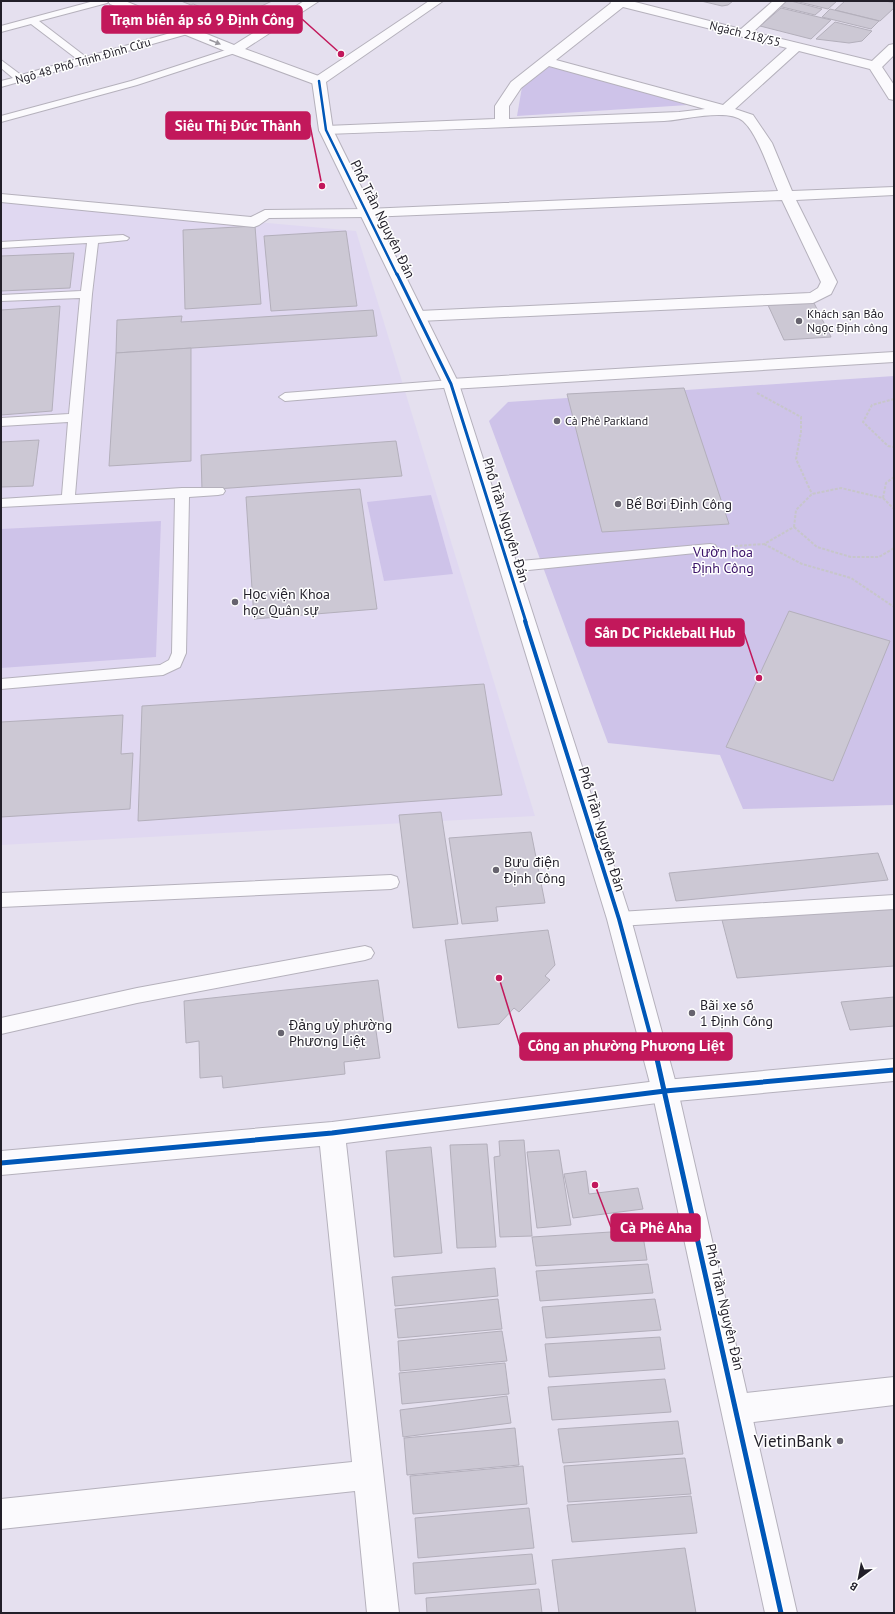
<svg xmlns="http://www.w3.org/2000/svg" width="895" height="1614" viewBox="0 0 895 1614" font-family="'PT Sans',sans-serif">
<style>
.built{fill:#e0d8f1}
.green{fill:#cec3e9}
.building{fill:#ccc8d4;stroke:#b3afbb}
.lines{fill:none;stroke-linecap:round;stroke-linejoin:round}
.service-casing{stroke:#b5b1bc;stroke-width:2}
.minor-casing{stroke:#b5b1bc;stroke-width:2}
.tertiary-casing{stroke:#b5b1bc;stroke-width:2}
.path{stroke:#c7c6ca;stroke-width:2;stroke-dasharray:3 1.5;stroke-linecap:butt}
.service{fill:#fbfafd;fill-rule:evenodd}
.minor{fill:#fbfafd;fill-rule:evenodd}
.tertiary{fill:#fbfafd;fill-rule:evenodd}
.cycleway-far3-casing{stroke:#fff;stroke-width:4}
.cycleway-far2-casing{stroke:#fff;stroke-width:5}
.cycleway-far1-casing{stroke:#fff;stroke-width:6}
.cycleway-casing{stroke:#fff;stroke-width:8}
.cycleway-far3{stroke:#0057b8;stroke-width:2.5}
.cycleway-far2{stroke:#0057b8;stroke-width:3}
.cycleway-far1{stroke:#0057b8;stroke-width:4}
.cycleway{stroke:#0057b8;stroke-width:5}
.oneway{fill:#99979e}
.poi-dot{fill:#66636e;stroke:#fff;stroke-width:1.5}
.labels{text-anchor:middle;stroke-width:3;stroke-linejoin:round;paint-order:stroke}
.far-street-label{font-size:12px;fill:#221f29;stroke:#fff}
.far-poi-label{font-size:12px;fill:#221f29;stroke:#fff;text-anchor:start}
.street-label{font-size:14px;fill:#221f29;stroke:#fff}
.poi-label{font-size:14px;fill:#221f29;stroke:#fff;text-anchor:start}
.park-label{font-size:14px;fill:#3b1369;stroke:#fff}
.near-poi-label{font-size:17px;fill:#221f29;stroke:#fff;text-anchor:end}
.leader{fill:none;stroke:#c2185b;stroke-width:1.5}
.callout-dot{fill:#c2185b;stroke:#fff;stroke-width:1.5}
.callout{fill:#c2185b;stroke:#c2185b;stroke-width:1.5}
.callout-label{font-size:15px;text-anchor:middle;font-weight:bold;fill:#fff}
</style>
<rect width="100%" height="100%" fill="#e5e0ef"/>
<path class="built" d="M 1,199 L 356,231 L 535,816 L 1,845 Z"/>
<g class="green">
<path d="M 549,65 L 688,105 L 517,116 L 522,87 Z"/>
<path d="M 894,376 L 894,805 L 743,809 L 720,755 L 608,743 L 489,421 L 508,402 Z"/>
<path d="M 431,495 L 453,574 L 384,581 L 367,502 Z"/>
<path d="M 161,521 L 156,657 L 1,668 L 1,529 Z"/>
</g>
<g class="building">
<path d="M 181,1 L 272,1 L 247,13 L 243,11 L 229,18 L 193,4 L 191,5 Z"/>
<path d="M 701,1 L 733,1 L 728,5 L 722,6 Z"/>
<path d="M 783,1 L 791,1 L 822,9 L 815,15 L 778,6 Z"/>
<path d="M 795,1 L 837,1 L 828,9 Z"/>
<path d="M 845,1 L 886,1 L 894,3 L 894,8 L 880,21 L 835,10 Z"/>
<path d="M 781,8 L 831,20 L 811,39 L 760,26 Z"/>
<path d="M 830,9 L 879,21 L 871,29 L 822,17 Z"/>
<path d="M 835,22 L 872,31 L 862,41 L 849,43 L 816,39 Z"/>
<path d="M 255,226 L 261,304 L 185,309 L 183,230 Z"/>
<path d="M 346,231 L 357,306 L 271,311 L 264,236 Z"/>
<path d="M 74,253 L 70,288 L 1,291 L 1,256 Z"/>
<path d="M 814,303 L 831,337 L 784,340 L 768,305 Z"/>
<path d="M 60,306 L 52,411 L 1,415 L 1,310 Z"/>
<path d="M 373,310 L 377,336 L 116,353 L 117,320 L 182,316 L 181,322 Z"/>
<path d="M 191,348 L 191,461 L 109,466 L 116,353 Z"/>
<path d="M 684,388 L 729,524 L 602,532 L 567,394 Z"/>
<path d="M 39,440 L 33,486 L 1,487 L 1,442 Z"/>
<path d="M 396,441 L 402,476 L 202,490 L 201,455 Z"/>
<path d="M 360,489 L 377,609 L 254,619 L 246,497 Z"/>
<path d="M 789,611 L 890,641 L 833,781 L 726,747 Z"/>
<path d="M 484,684 L 502,795 L 138,821 L 142,706 Z"/>
<path d="M 123,715 L 121,754 L 133,753 L 130,809 L 1,817 L 1,722 Z"/>
<path d="M 441,812 L 458,924 L 413,928 L 399,815 Z"/>
<path d="M 531,832 L 545,903 L 496,907 L 498,921 L 462,924 L 449,838 Z"/>
<path d="M 878,853 L 888,880 L 676,901 L 669,873 Z"/>
<path d="M 894,907 L 894,966 L 737,978 L 722,920 Z"/>
<path d="M 548,930 L 555,965 L 545,976 L 550,980 L 519,1012 L 514,1008 L 499,1024 L 458,1028 L 445,940 Z"/>
<path d="M 378,980 L 384,1023 L 375,1024 L 380,1058 L 344,1062 L 345,1074 L 223,1088 L 222,1076 L 200,1078 L 199,1041 L 186,1043 L 184,1001 Z"/>
<path d="M 894,997 L 894,1026 L 850,1030 L 841,1002 Z"/>
<path d="M 524,1140 L 532,1236 L 500,1237 L 494,1157 L 500,1156 L 499,1141 Z"/>
<path d="M 487,1144 L 496,1247 L 457,1248 L 450,1145 Z"/>
<path d="M 431,1147 L 442,1253 L 394,1257 L 386,1151 Z"/>
<path d="M 559,1150 L 571,1225 L 537,1228 L 527,1152 Z"/>
<path d="M 586,1171 L 589,1194 L 638,1188 L 643,1209 L 573,1218 L 564,1174 Z"/>
<path d="M 642,1230 L 647,1260 L 536,1266 L 532,1237 Z"/>
<path d="M 648,1264 L 653,1293 L 540,1301 L 536,1271 Z"/>
<path d="M 495,1268 L 498,1296 L 395,1306 L 392,1277 Z"/>
<path d="M 498,1299 L 502,1329 L 398,1338 L 395,1309 Z"/>
<path d="M 655,1299 L 661,1330 L 546,1338 L 542,1307 Z"/>
<path d="M 502,1331 L 507,1361 L 400,1371 L 398,1341 Z"/>
<path d="M 660,1337 L 665,1369 L 549,1377 L 545,1344 Z"/>
<path d="M 505,1363 L 509,1394 L 402,1404 L 399,1373 Z"/>
<path d="M 665,1379 L 671,1412 L 552,1420 L 548,1387 Z"/>
<path d="M 507,1396 L 511,1423 L 403,1437 L 400,1410 Z"/>
<path d="M 678,1421 L 683,1454 L 563,1463 L 558,1429 Z"/>
<path d="M 515,1428 L 519,1465 L 407,1475 L 404,1438 Z"/>
<path d="M 685,1458 L 691,1494 L 568,1502 L 564,1466 Z"/>
<path d="M 523,1466 L 527,1504 L 413,1514 L 410,1476 Z"/>
<path d="M 691,1496 L 697,1533 L 572,1542 L 567,1505 Z"/>
<path d="M 529,1508 L 534,1548 L 418,1558 L 415,1518 Z"/>
<path d="M 685,1548 L 696,1613 L 559,1613 L 552,1560 Z"/>
<path d="M 532,1554 L 536,1584 L 415,1594 L 413,1563 Z"/>
<path d="M 539,1589 L 542,1613 L 427,1613 L 426,1598 Z"/>
</g>
<g class="lines">
<defs>
<g id="service">
<path d="M 94,1 L 109,1 L 107,3 L 39,21 L 86,57 L 188,28 L 193,31 L 191,33 L 1,87 L 1,81 L 13,78 L 1,68 L 1,60 L 21,75 L 77,59 L 31,24 L 1,32 L 1,26 Z"/>
<path d="M 235,47 L 240,50 L 238,52 L 137,85 L 1,122 L 1,116 L 131,81 Z"/>
<path d="M 123,235 L 129,238 L 127,240 L 98,243 L 92,294 L 75,495 L 182,488 L 223,488 L 225,491 L 223,494 L 218,495 L 189,497 L 186,653 L 180,667 L 163,675 L 1,689 L 1,679 L 160,665 L 169,660 L 172,653 L 175,498 L 1,507 L 1,499 L 62,495 L 68,422 L 1,426 L 1,418 L 69,414 L 80,298 L 1,301 L 1,295 L 81,291 L 87,243 L 1,248 L 1,242 Z"/>
<path d="M 451,380 L 457,384 L 455,387 L 285,401 L 279,397 L 285,393 Z"/>
<path d="M 710,544 L 715,545 L 717,548 L 715,551 L 509,572 L 504,570 L 502,567 L 504,564 L 509,562 Z"/>
<path d="M 391,875 L 397,877 L 399,882 L 397,887 L 391,889 L 1,907 L 1,893 Z"/>
<path d="M 894,895 L 894,909 L 619,926 L 613,924 L 611,919 L 613,914 L 619,912 Z"/>
<path d="M 365,946 L 371,948 L 374,953 L 371,958 L 365,960 L 137,1003 L 1,1034 L 1,1018 L 137,988 Z"/>
</g>
<g id="minor">
<path d="M 108,1 L 125,1 L 234,45 L 304,1 L 319,1 L 245,49 L 324,78 L 326,81 L 324,84 L 314,84 L 230,53 L 110,4 Z"/>
<path d="M 610,1 L 631,1 L 741,29 L 773,1 L 786,1 L 753,32 L 872,61 L 889,45 L 894,44 L 894,55 L 882,67 L 894,85 L 894,100 L 889,99 L 870,69 L 799,51 L 735,109 L 753,115 L 772,143 L 792,191 L 894,187 L 894,195 L 796,200 L 837,282 L 831,294 L 813,303 L 419,321 L 413,319 L 411,316 L 413,313 L 419,311 L 810,293 L 818,288 L 821,282 L 782,200 L 367,217 L 269,218 L 259,225 L 254,227 L 1,202 L 1,194 L 251,217 L 265,210 L 367,209 L 778,191 C 770,173 758,134 743,121 C 728,108 683,120 664,121 C 551,125 439,130 326,134 L 321,133 L 319,130 L 321,127 L 326,126 L 495,119 L 495,106 L 511,82 L 611,3 ZM 623,7 L 787,48 L 723,105 L 556,60 ZM 549,66 L 705,109 L 679,112 L 509,119 L 509,106 L 521,88 Z"/>
<path d="M 894,352 L 894,362 L 451,389 L 445,388 L 443,384 L 445,380 L 451,379 Z"/>
<path d="M 894,1059 L 894,1081 L 665,1102 L 346,1143 L 399,1613 L 367,1613 L 355,1491 L 1,1529 L 1,1499 L 352,1462 L 320,1146 L 1,1175 L 1,1151 L 332,1122 L 665,1080 Z"/>
<path d="M 894,1377 L 894,1405 L 737,1424 L 727,1419 L 722,1409 L 727,1399 L 737,1394 Z"/>
</g>
<path id="tertiary" d="M 429,1 L 443,1 L 326,82 L 333,130 L 459,384 L 631,919 L 678,1091 L 797,1613 L 765,1613 L 652,1091 L 607,919 L 443,384 L 319,130 L 312,81 L 314,78 Z"/>
</defs>
<use href="#service" class="service-casing"/>
<use href="#minor" class="minor-casing"/>
<use href="#tertiary" class="tertiary-casing"/>
<g class="path">
<path d="M 757,393 L 801,417 L 801,432 L 796,459 L 812,494"/>
<path d="M 894,399 L 872,405 L 863,422 L 888,446 L 894,447"/>
<path d="M 883,498 L 886,483 L 894,477"/>
<path d="M 794,527 L 796,510 L 812,494 L 841,488 L 883,498 L 894,509"/>
<path d="M 794,527 L 817,547 L 851,557 L 879,557 L 894,548"/>
<path d="M 764,544 L 802,564 L 851,578 L 894,607"/>
<path d="M 735,546 L 764,544 L 794,527"/>
</g>
<use href="#service" class="service"/>
<use href="#minor" class="minor"/>
<use href="#tertiary" class="tertiary"/>
<defs>
<path id="cycleway-far3" d="M 319,81 L 326,130 L 397,275"/>
<path id="cycleway-far2" d="M 397,274 L 451,384 L 526,622"/>
<path id="cycleway-far1" d="M 525,621 L 619,919 L 657,1060"/>
<g id="cycleway">
<path d="M 657,1059 L 781,1613"/>
<path d="M 1,1163 L 332,1133 L 665,1091 L 894,1070"/>
</g>
</defs>
<use href="#cycleway-far3" class="cycleway-far3-casing"/>
<use href="#cycleway-far2" class="cycleway-far2-casing"/>
<use href="#cycleway-far1" class="cycleway-far1-casing"/>
<use href="#cycleway" class="cycleway-casing"/>
<use href="#cycleway-far3" class="cycleway-far3"/>
<use href="#cycleway-far2" class="cycleway-far2"/>
<use href="#cycleway-far1" class="cycleway-far1"/>
<use href="#cycleway" class="cycleway"/>
</g>
<defs><path id="oneway-solid" d="M-6-.8H1V-3.2L6.5 0L1 3.2V.8H-6Z"/></defs>
<use class="oneway" href="#oneway-solid" transform="translate(215 42) rotate(22)"/>
<g class="poi-dot">
<circle cx="799" cy="321" r="4"/>
<circle cx="557" cy="421" r="4"/>
<circle cx="618" cy="504" r="4"/>
<circle cx="235" cy="602" r="4"/>
<circle cx="496" cy="870" r="4"/>
<circle cx="692" cy="1013" r="4"/>
<circle cx="281" cy="1033" r="4"/>
<circle cx="840" cy="1441" r="4"/>
</g>
<g class="labels">
<g class="far-street-label">
<text transform="translate(745 34) rotate(14)" y="4">Ngách 218/55</text>
<text transform="translate(83 61) rotate(-16)" y="4">Ngõ 48 Phố Trịnh Đình Cửu</text>
</g>
<g class="far-poi-label">
<text x="807" y="318">Khách sạn Bảo<tspan x="807" dy="14">Ngọc Định công</tspan></text>
<text x="565" y="425">Cà Phê Parkland</text>
</g>
<g class="street-label">
<text transform="translate(383 219) rotate(64)" y="5">Phố Trần Nguyên Đán</text>
<text transform="translate(506 520) rotate(73)" y="5">Phố Trần Nguyên Đán</text>
<text transform="translate(602 829) rotate(73)" y="5">Phố Trần Nguyên Đán</text>
<text transform="translate(725 1307) rotate(77)" y="5">Phố Trần Nguyên Đán</text>
</g>
<g class="poi-label">
<text x="626" y="509">Bể Bơi Định Công</text>
<text x="243" y="599">Học viện Khoa<tspan x="243" dy="16">học Quân sự</tspan></text>
<text x="504" y="867">Bưu điện<tspan x="504" dy="16">Định Công</tspan></text>
<text x="700" y="1010">Bãi xe số<tspan x="700" dy="16">1 Định Công</tspan></text>
<text x="289" y="1030">Đảng uỷ phường<tspan x="289" dy="16">Phương Liệt</tspan></text>
</g>
<g class="park-label">
<text x="723" y="557">Vườn hoa<tspan x="723" dy="16">Định Công</tspan></text>
</g>
<g class="near-poi-label">
<text x="832" y="1447">VietinBank</text>
</g>
</g>
<path class="leader" d="M341 54L302 19M322 186L310 125M759 678L744 633M499 978L520 1046M595 1185L611 1227"/>
<g class="callout-dot">
<circle cx="341" cy="54" r="4"/>
<circle cx="322" cy="186" r="4"/>
<circle cx="759" cy="678" r="4"/>
<circle cx="499" cy="978" r="4"/>
<circle cx="595" cy="1185" r="4"/>
</g>
<g class="callout">
<rect x="102" y="6" width="200" height="27" rx="4"/>
<rect x="166" y="112" width="144" height="27" rx="4"/>
<rect x="586" y="619" width="158" height="27" rx="4"/>
<rect x="520" y="1033" width="212" height="27" rx="4"/>
<rect x="611" y="1214" width="89" height="27" rx="4"/>
</g>
<g class="callout-label">
<text x="202" y="25">Trạm biến áp số 9 Định Công</text>
<text x="238" y="131">Siêu Thị Đức Thành</text>
<text x="665" y="638">Sân DC Pickleball Hub</text>
<text x="626" y="1051">Công an phường Phương Liệt</text>
<text x="656" y="1233">Cà Phê Aha</text>
</g>
<rect width="895" height="1614" fill="none" stroke="#221f29" stroke-width="4"/>
<g transform="translate(859 1578) rotate(212)" stroke="#ffffff" stroke-width="3" paint-order="stroke">
<path d="M0-3L7 15L0 10L-7 15Z" fill="#221f29"/>
<text y="-6" font-size="11" font-weight="bold" text-anchor="middle" fill="#221f29">B</text>
</g>
</svg>
